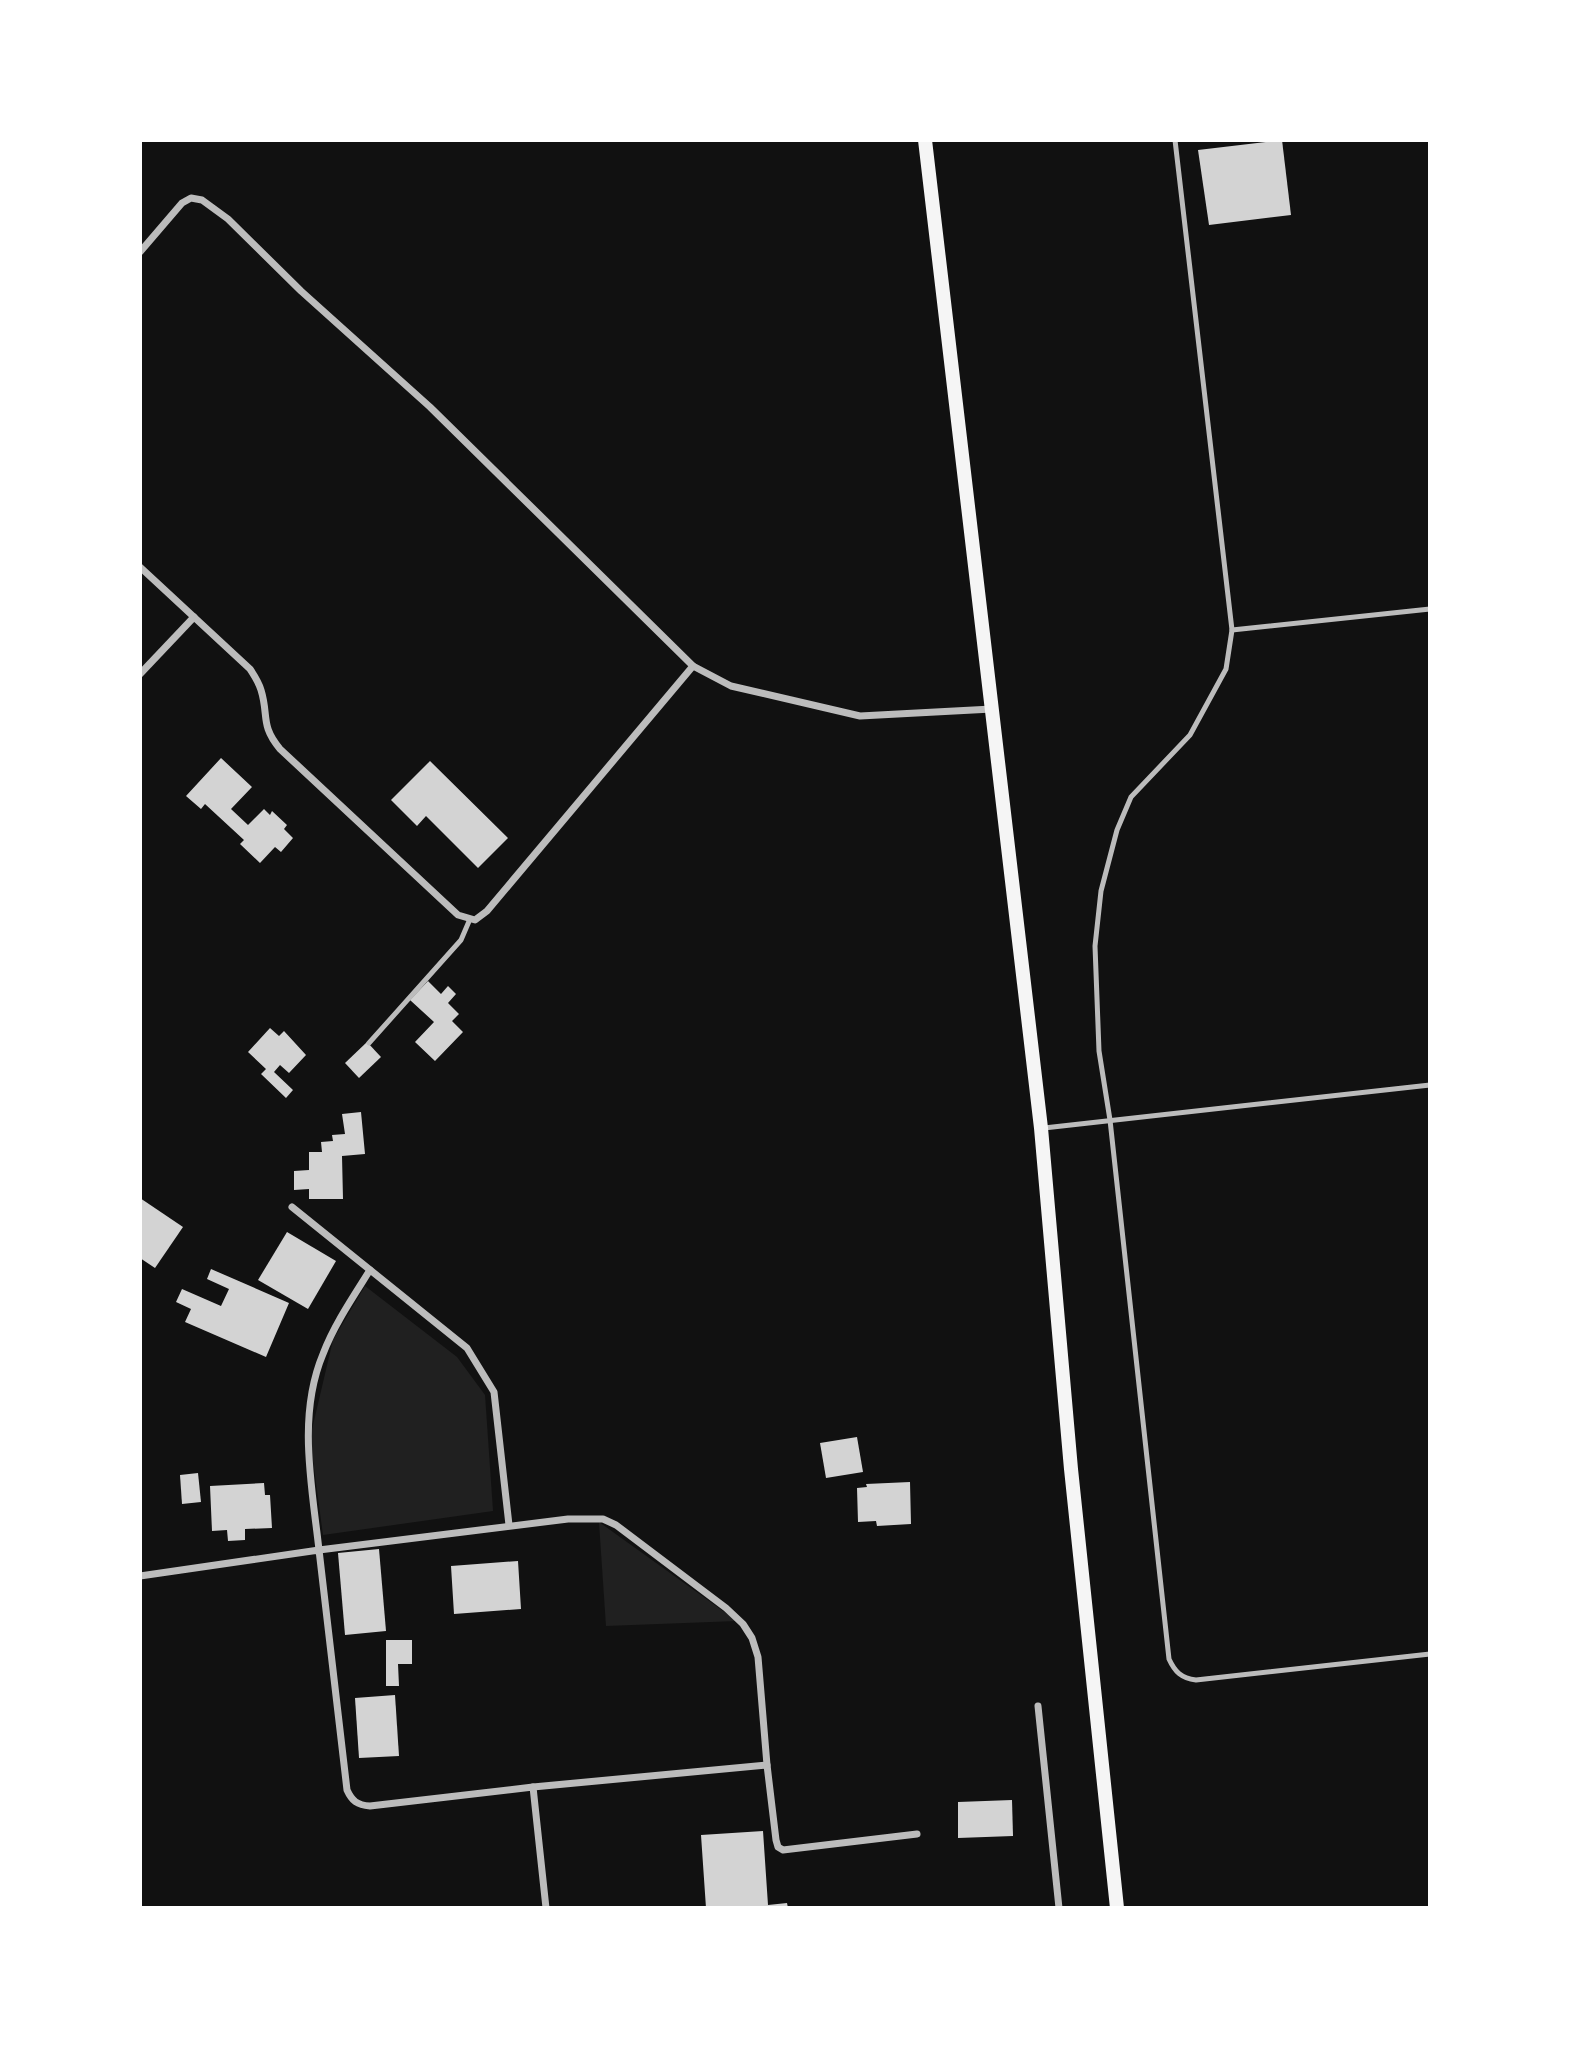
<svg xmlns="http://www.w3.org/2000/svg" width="1570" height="2048" viewBox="0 0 1570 2048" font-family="'Noto Sans',sans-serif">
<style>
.green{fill:#202020}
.building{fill:#d3d3d3}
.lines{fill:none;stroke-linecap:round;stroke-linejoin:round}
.service{stroke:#bcbcbc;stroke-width:5}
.minor{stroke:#bcbcbc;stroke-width:7}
.secondary{stroke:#f5f5f5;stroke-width:14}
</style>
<rect width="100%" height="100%" fill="#111"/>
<g class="green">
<path d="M 365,1286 L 457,1357 L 485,1395 L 493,1511 L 323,1535 L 310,1438 L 333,1340 Z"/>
<path d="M 599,1522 L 737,1621 L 606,1626 Z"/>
</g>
<g class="building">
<path d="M 1282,140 L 1291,215 L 1209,225 L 1198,150 Z"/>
<path d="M 221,758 L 252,787 L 231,809 L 248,825 L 264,809 L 270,815 L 272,811 L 287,825 L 284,829 L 293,838 L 281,852 L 275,847 L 260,863 L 240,844 L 244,840 L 205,804 L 201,809 L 186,796 Z"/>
<path d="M 430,761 L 508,838 L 478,868 L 426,816 L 417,826 L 391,800 Z"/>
<path d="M 428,981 L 441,994 L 448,986 L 456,994 L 448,1003 L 459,1014 L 452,1021 L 463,1032 L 435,1061 L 415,1042 L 434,1022 L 410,1000 Z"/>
<path d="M 270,1028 L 279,1036 L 284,1031 L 306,1055 L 289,1073 L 280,1065 L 274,1072 L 293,1090 L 286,1098 L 261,1074 L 266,1069 L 248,1052 Z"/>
<path d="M 367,1042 L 381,1057 L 359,1078 L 345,1063 Z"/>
<path d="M 361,1112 L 365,1154 L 342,1156 L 343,1199 L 309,1199 L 309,1189 L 294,1190 L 294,1171 L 309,1170 L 309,1152 L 322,1152 L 321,1142 L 333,1141 L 332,1135 L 345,1134 L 342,1114 Z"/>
<path d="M 140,1198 L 183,1227 L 155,1268 L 140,1258 Z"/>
<path d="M 287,1232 L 336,1261 L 308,1309 L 258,1280 Z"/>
<path d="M 211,1269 L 289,1303 L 266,1357 L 185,1322 L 191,1309 L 176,1302 L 182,1289 L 221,1306 L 229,1289 L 207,1279 Z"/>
<path d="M 857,1437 L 863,1472 L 826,1478 L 820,1443 Z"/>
<path d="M 198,1473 L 201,1502 L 182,1504 L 180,1475 Z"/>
<path d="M 910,1482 L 911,1524 L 877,1526 L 876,1521 L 858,1522 L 857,1488 L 867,1487 L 866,1484 Z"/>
<path d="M 264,1483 L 265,1495 L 270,1495 L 272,1528 L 245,1529 L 245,1540 L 228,1541 L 227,1530 L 212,1531 L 210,1486 Z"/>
<path d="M 379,1549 L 386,1631 L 345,1635 L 338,1553 Z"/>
<path d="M 518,1561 L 521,1609 L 454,1614 L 451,1566 Z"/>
<path d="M 386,1640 L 412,1640 L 412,1664 L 398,1664 L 399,1686 L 386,1686 Z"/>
<path d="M 395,1695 L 399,1756 L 359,1758 L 355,1698 Z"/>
<path d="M 1012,1800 L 1013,1836 L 958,1838 L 958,1802 Z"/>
<path d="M 763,1831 L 768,1905 L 787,1903 L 788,1908 L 706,1908 L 701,1835 Z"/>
</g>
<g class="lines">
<g class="service">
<path d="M 1175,140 L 1232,630 L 1226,669 L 1190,735 L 1131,797 L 1117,830 L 1101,891 L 1095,946 L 1099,1051 L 1110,1120 L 1169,1659 C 1175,1672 1181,1678 1196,1680 L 1430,1654"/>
<path d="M 1232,630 L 1430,609"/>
<path d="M 369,1043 L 461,940 L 470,919"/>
<path d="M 1044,1128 L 1430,1085"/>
</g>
<g class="minor">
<path d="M 140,252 L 182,203 L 191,198 L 202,200 L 228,219 L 301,291 L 430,407 L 693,666 L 487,911 L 475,920 L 458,915 L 280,749 C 260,725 269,716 261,690 C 259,683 254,675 250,669 L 140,567"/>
<path d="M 693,666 L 731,686 L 860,716 L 992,709"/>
<path d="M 140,674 L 194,617"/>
<path d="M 292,1207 L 467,1348 L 494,1392 L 509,1525"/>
<path d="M 370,1270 C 353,1297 334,1325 323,1354 C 297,1416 312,1486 319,1550 L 568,1519 L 603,1519 L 616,1525 L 726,1608 L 743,1624 L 752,1638 L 758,1657 L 767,1765 L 533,1787"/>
<path d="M 140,1576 L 319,1550 L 347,1790 C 352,1801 357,1805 370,1806 L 533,1787 L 546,1908"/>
<path d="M 1038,1706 L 1059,1908"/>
<path d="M 767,1765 L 776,1840 L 778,1847 L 783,1850 L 917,1834"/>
</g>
<path class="secondary" d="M 925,140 L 1041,1128 L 1071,1469 L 1117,1908"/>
</g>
<rect width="1570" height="2048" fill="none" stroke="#ffffff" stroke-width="284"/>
</svg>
